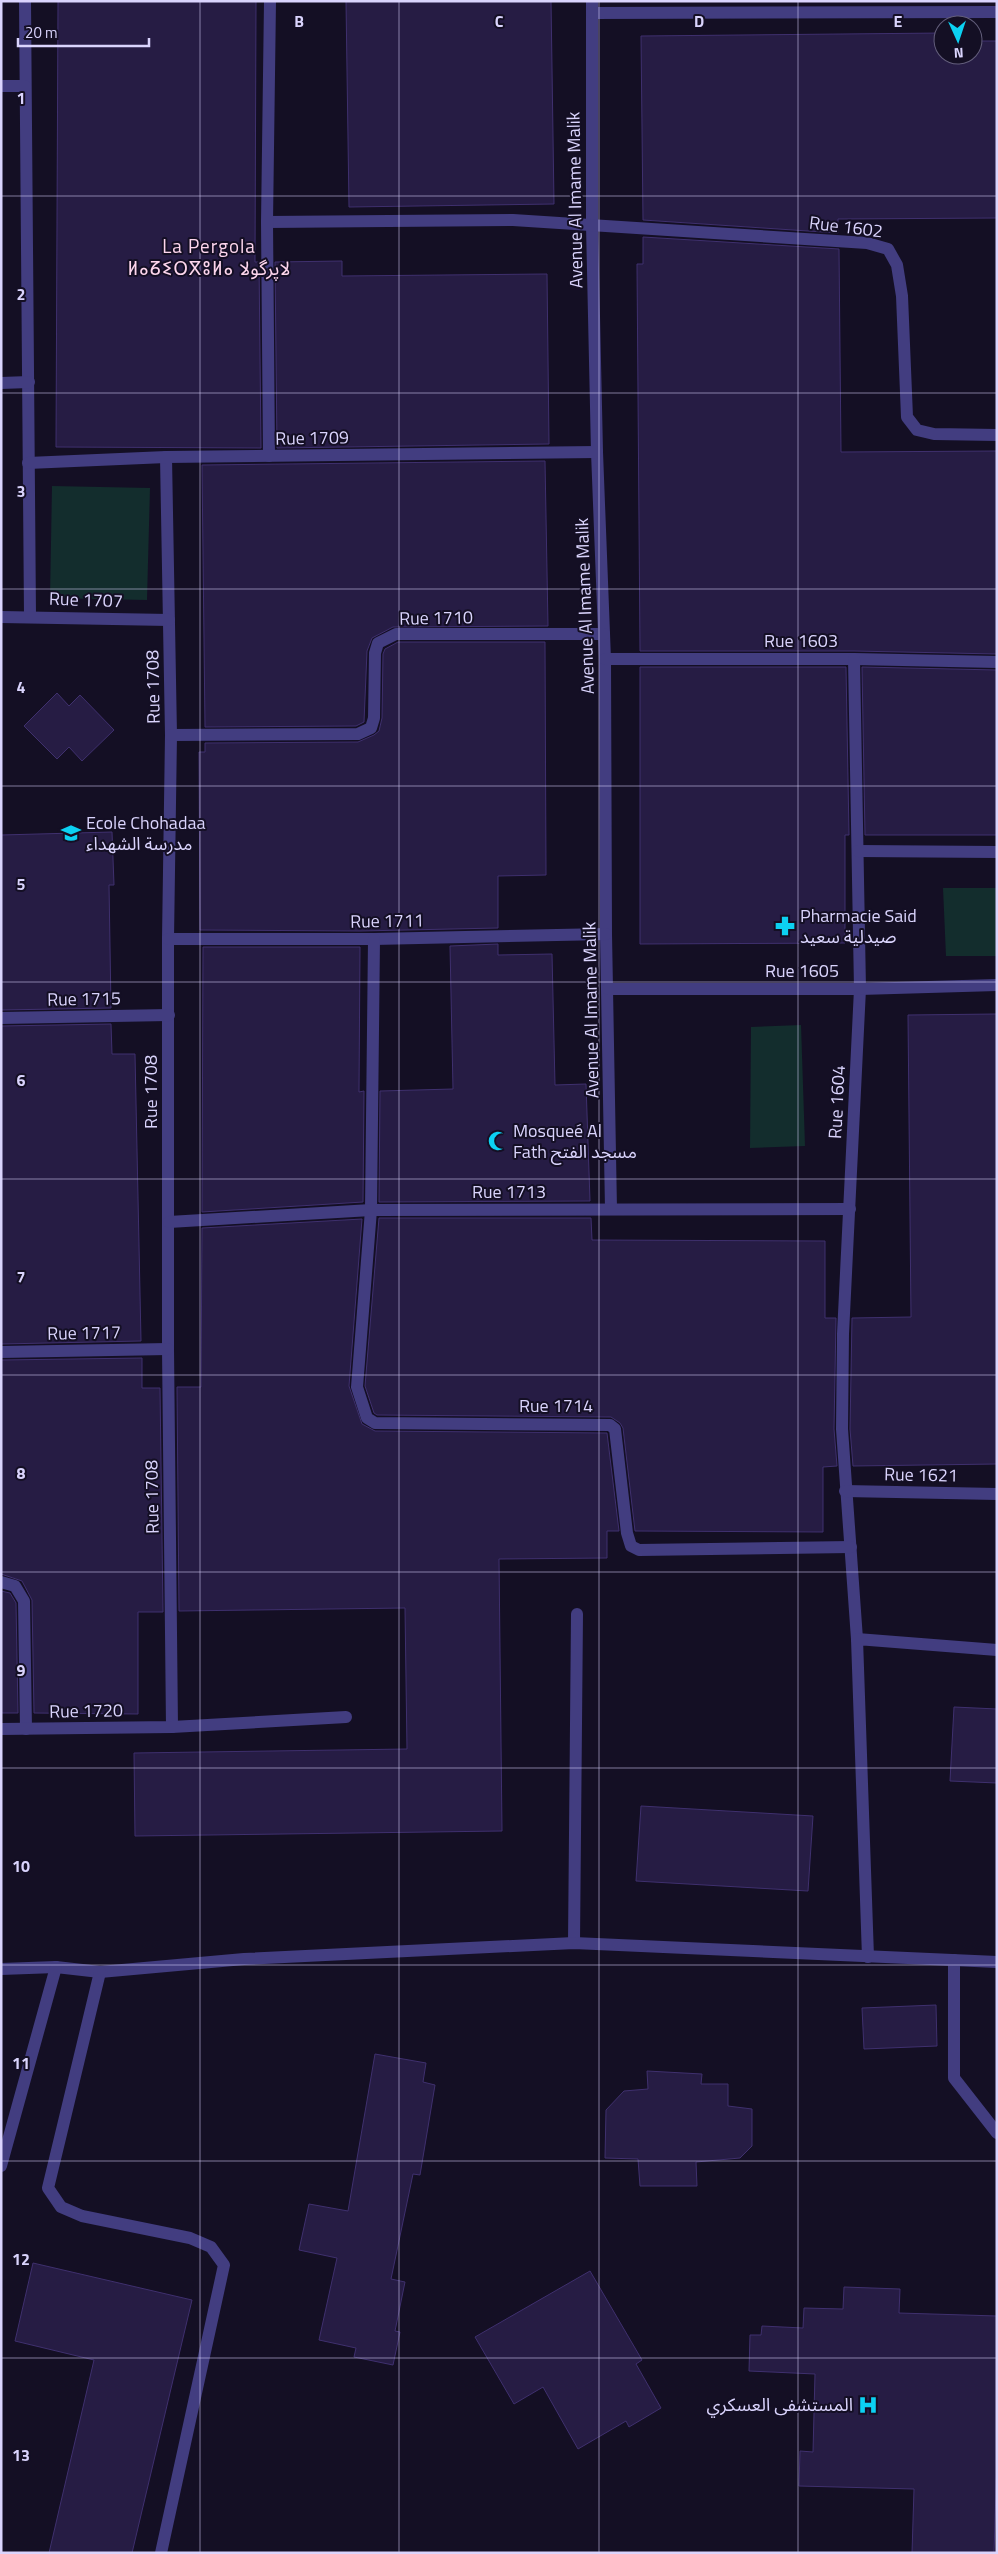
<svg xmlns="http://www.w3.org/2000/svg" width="998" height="2554" viewBox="0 0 998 2554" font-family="'Titillium Web','Noto Sans Arabic','Noto Sans Tifinagh',sans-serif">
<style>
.green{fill:#132d2d}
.building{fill:#261c44;stroke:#3f306e}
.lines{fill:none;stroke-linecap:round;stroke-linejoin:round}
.minor{stroke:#423d80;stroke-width:12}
.grid{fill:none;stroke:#dad4fd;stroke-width:1;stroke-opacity:0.55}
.labels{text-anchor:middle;stroke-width:4;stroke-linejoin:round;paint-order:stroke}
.street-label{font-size:18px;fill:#dad4fd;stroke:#140f24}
.poi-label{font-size:18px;fill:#dad4fd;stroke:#140f24;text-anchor:start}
.neighbourhood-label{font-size:19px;letter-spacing:1px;fill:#fdd6ed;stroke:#140f24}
.grid-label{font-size:16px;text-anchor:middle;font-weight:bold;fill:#dad4fd;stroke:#140f24;stroke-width:4;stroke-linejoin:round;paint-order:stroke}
</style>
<rect width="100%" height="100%" fill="#140f24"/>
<g class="green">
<path d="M 52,486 L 150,488 L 147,600 L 50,598 Z"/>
<path d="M 943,888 L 997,888 L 997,956 L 946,956 Z"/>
<path d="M 801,1025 L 805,1146 L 750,1148 L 751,1027 Z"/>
</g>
<g class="building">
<path d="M 58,1 L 256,1 L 255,262 L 259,262 L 261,448 L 56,447 Z"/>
<path d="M 346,1 L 551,1 L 554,204 L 349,207 Z"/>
<path d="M 943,33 L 943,55 L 973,55 L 973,41 L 997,41 L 997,218 L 838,219 L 838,233 L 643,220 L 641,36 Z"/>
<path d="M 643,237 L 839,249 L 841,452 L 997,451 L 997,654 L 854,651 L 640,651 L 637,264 L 643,264 Z"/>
<path d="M 342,261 L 342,276 L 547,274 L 549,444 L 277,448 L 275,262 Z"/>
<path d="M 545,461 L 548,626 L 393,627 L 372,638 L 367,651 L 364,722 L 356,726 L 205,727 L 202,465 Z"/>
<path d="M 398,642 L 545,642 L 546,875 L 498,876 L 498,928 L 360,931 L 200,930 L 199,752 L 205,752 L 205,743 L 358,742 L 374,735 L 379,731 L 382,718 L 383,654 L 385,649 Z"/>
<path d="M 640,667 L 846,667 L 849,835 L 845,835 L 845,943 L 640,944 Z"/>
<path d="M 862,667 L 997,670 L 997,835 L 865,835 Z"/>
<path d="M 57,693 L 69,706 L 80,695 L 114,730 L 82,761 L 69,747 L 57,759 L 24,726 Z"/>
<path d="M 112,832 L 114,885 L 109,885 L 111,1008 L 1,1010 L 1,835 Z"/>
<path d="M 498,944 L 498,955 L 552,954 L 555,1085 L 586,1084 L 590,1201 L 379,1202 L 380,1091 L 453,1089 L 450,946 Z"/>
<path d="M 203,947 L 360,947 L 359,1092 L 364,1091 L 363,1202 L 202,1212 Z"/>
<path d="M 997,1014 L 997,1464 L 853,1466 L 850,1429 L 852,1318 L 911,1317 L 908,1015 Z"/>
<path d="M 111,1024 L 112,1054 L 135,1054 L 141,1341 L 1,1344 L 1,1026 Z"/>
<path d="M 379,1218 L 591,1218 L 592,1240 L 825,1241 L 825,1318 L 836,1318 L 834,1429 L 837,1466 L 823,1467 L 823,1532 L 635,1531 L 623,1428 L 620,1423 L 611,1417 L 377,1415 L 374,1413 L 365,1386 Z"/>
<path d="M 362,1219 L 349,1386 L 362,1424 L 375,1431 L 607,1433 L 619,1531 L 607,1531 L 607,1558 L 499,1559 L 502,1831 L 135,1836 L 134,1753 L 407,1749 L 405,1608 L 179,1611 L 177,1387 L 201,1387 L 202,1228 Z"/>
<path d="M 142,1358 L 142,1388 L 160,1388 L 163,1612 L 138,1612 L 138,1714 L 34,1713 L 32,1600 L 22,1581 L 1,1574 L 1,1360 Z"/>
<path d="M 1,1591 L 10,1593 L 16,1603 L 18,1713 L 1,1713 Z"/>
<path d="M 954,1707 L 997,1709 L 997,1783 L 950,1781 Z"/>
<path d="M 641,1806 L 813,1816 L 808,1891 L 636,1881 Z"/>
<path d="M 936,2005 L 937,2046 L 864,2049 L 862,2008 Z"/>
<path d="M 375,2054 L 426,2063 L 423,2082 L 435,2085 L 420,2175 L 413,2174 L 391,2279 L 405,2282 L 395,2331 L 400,2332 L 393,2365 L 354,2357 L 356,2348 L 319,2340 L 337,2258 L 299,2250 L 309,2204 L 348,2211 Z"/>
<path d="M 647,2071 L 702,2074 L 701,2084 L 728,2084 L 728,2106 L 752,2109 L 752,2146 L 740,2158 L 696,2162 L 697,2186 L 640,2186 L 638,2159 L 605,2158 L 606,2110 L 624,2091 L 648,2089 Z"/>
<path d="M 33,2263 L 192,2300 L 132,2553 L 49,2553 L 94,2360 L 15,2341 Z"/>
<path d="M 590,2271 L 642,2360 L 636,2364 L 661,2408 L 629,2427 L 626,2421 L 578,2449 L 543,2387 L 514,2404 L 475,2337 Z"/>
<path d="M 844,2287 L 900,2289 L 899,2313 L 997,2316 L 997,2458 L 994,2553 L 912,2553 L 914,2489 L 799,2486 L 800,2451 L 813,2452 L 815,2374 L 749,2371 L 750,2335 L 761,2335 L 762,2326 L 803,2328 L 804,2308 L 843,2309 Z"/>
</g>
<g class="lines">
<g class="minor">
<path d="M 25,1 L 30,616"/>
<path d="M 592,1 L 592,225 L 597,452 L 605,659 L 606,934 L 611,1209"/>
<path d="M 592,13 L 997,12"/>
<path d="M 1,86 L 25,86"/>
<path d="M 267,222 L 513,220 L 867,243 L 888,249 L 897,265 L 902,296 L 907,417 L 917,430 L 934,434 L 997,435"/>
<path d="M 1,383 L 29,382"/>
<path d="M 269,456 L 267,222 L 270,1"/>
<path d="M 166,457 L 171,735 L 168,939 L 168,1349 L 172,1727"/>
<path d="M 28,463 L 166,457 L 597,452"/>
<path d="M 1,617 L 169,620"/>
<path d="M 605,659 L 854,659 L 997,662"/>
<path d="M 854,659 L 860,989 L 843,1334 L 842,1429 L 857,1639"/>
<path d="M 171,735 L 358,734 L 371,728 L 374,718 L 375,653 L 378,643 L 396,634 L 604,634"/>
<path d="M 858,851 L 997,852"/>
<path d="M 168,939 L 374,939 L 606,934"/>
<path d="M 374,939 L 371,1210 L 357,1387 L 367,1418 L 375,1423 L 610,1425 L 615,1429 L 627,1533 L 631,1546 L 639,1550 L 851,1547"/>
<path d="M 608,989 L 860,989 L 997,985"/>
<path d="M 1,1018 L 169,1015"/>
<path d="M 169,1222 L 371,1210 L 850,1209"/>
<path d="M 1,1352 L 168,1349"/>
<path d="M 845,1491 L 997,1494"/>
<path d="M 1,1582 L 15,1586 L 24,1601 L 26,1729"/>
<path d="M 1,1729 L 172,1727 L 346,1717"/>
<path d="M 574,1943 L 577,1614"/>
<path d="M 868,1957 L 857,1639 L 997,1650"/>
<path d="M 954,1960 L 954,2078 L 997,2133"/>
<path d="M 1,1969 L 56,1967 L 100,1972 L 244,1959 L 574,1943 L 997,1962"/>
<path d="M 100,1972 L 48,2188 L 61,2207 L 82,2216 L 190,2238 L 211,2247 L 224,2265 L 161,2553"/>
<path d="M 1,2166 L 56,1967"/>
</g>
</g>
<path class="grid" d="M 200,1 L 200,2553M 399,1 L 399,2553M 599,1 L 599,2553M 798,1 L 798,2553M 1,196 L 997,196M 1,393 L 997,393M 1,589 L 997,589M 1,786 L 997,786M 1,982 L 997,982M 1,1179 L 997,1179M 1,1375 L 997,1375M 1,1572 L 997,1572M 1,1768 L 997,1768M 1,1965 L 997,1965M 1,2161 L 997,2161M 1,2358 L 997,2358"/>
<defs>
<symbol id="school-bare" viewBox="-9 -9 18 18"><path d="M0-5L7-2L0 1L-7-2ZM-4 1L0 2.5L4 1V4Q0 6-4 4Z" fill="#0cd1f2" stroke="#140f24" stroke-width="2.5" paint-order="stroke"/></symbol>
<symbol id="pharmacy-bare" viewBox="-9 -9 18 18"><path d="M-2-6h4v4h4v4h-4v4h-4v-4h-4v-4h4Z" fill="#0cd1f2" stroke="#140f24" stroke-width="2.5" paint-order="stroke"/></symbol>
<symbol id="mosque-bare" viewBox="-9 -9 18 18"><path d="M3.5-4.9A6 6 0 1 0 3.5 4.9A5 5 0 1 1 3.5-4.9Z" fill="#0cd1f2" stroke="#140f24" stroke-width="2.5" paint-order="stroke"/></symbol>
<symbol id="hospital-bare" viewBox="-9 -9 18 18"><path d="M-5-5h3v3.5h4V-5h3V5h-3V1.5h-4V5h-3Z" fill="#0cd1f2" stroke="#140f24" stroke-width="2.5" paint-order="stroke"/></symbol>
</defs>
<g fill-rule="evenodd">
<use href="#school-bare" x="57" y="819" width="28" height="28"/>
<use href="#pharmacy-bare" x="771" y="912" width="28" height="28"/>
<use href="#mosque-bare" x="484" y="1127" width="28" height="28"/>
<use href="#hospital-bare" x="854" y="2391" width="28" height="28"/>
</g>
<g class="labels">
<g class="street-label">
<text transform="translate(575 200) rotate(-91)" y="6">Avenue Al Imame Malik</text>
<text transform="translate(846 227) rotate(7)" y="6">Rue 1602</text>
<text transform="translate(312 438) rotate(-1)" y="6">Rue 1709</text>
<text transform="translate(86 600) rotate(2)" y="6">Rue 1707</text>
<text transform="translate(585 606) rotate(-92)" y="6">Avenue Al Imame Malik</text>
<text transform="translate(436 618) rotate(-1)" y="6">Rue 1710</text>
<text x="801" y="647">Rue 1603</text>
<text transform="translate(153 687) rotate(-91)" y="6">Rue 1708</text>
<text transform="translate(387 921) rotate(-1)" y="6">Rue 1711</text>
<text x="802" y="977">Rue 1605</text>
<text transform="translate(84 999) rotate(-1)" y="6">Rue 1715</text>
<text transform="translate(591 1010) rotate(-91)" y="6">Avenue Al Imame Malik</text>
<text transform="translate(151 1092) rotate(-90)" y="6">Rue 1708</text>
<text transform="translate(837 1102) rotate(-87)" y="6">Rue 1604</text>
<text x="509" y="1198">Rue 1713</text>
<text transform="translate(84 1333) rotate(-1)" y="6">Rue 1717</text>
<text x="556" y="1412">Rue 1714</text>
<text transform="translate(921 1475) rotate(1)" y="6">Rue 1621</text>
<text transform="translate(152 1497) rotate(-91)" y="6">Rue 1708</text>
<text transform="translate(86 1711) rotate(-1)" y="6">Rue 1720</text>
</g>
<g class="poi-label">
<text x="86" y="829">Ecole Chohadaa<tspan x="86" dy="21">مدرسة الشهداء</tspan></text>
<text x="800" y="922">Pharmacie Said<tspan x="800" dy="21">صيدلية سعيد</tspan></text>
<text x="513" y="1137">Mosqueé Al<tspan x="513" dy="21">Fath مسجد الفتح</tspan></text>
<text x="853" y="2411" text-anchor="end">المستشفى العسكري</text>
</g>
<g class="neighbourhood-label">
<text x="209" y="253">La Pergola<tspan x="209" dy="22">ⵍⴰⵒⵉⵔⴳⵓⵍⴰ لاپرگولا</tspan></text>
</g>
</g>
<g class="grid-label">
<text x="299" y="27">B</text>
<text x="499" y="27">C</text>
<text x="699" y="27">D</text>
<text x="898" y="27">E</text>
<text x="21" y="104">1</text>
<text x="21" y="300">2</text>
<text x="21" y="497">3</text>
<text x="21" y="693">4</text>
<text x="21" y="890">5</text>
<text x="21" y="1086">6</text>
<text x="21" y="1283">7</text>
<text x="21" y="1479">8</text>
<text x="21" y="1676">9</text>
<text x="21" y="1872">10</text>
<text x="21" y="2069">11</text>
<text x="21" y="2265">12</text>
<text x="21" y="2461">13</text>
</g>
<rect width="998" height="2554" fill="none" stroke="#dad4fd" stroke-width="5"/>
<g transform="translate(958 40) rotate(177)"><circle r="24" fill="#140f24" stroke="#635e7b"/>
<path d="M0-4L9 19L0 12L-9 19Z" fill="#0cd1f2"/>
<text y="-8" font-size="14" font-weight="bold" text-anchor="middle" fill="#dad4fd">N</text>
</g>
<path d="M18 38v8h131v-8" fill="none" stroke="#dad4fd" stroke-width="2.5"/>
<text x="25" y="38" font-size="15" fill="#dad4fd" stroke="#140f24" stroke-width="4" paint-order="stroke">20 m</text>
</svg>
